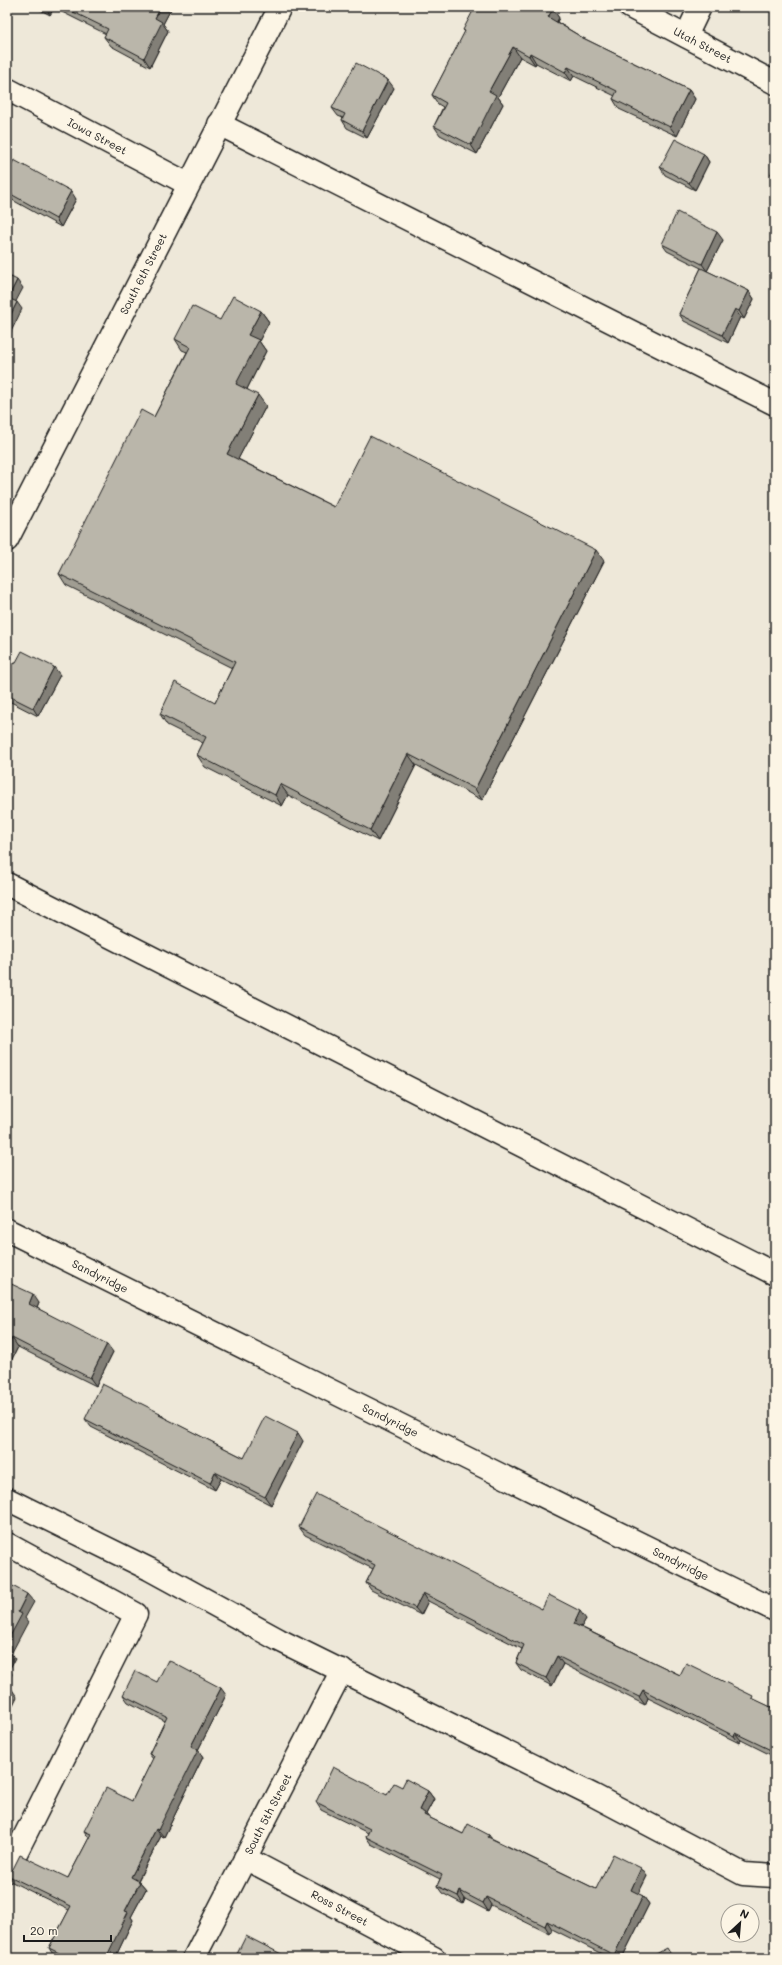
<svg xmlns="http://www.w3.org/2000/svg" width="782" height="1965" viewBox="0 0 782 1965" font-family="Mali,sans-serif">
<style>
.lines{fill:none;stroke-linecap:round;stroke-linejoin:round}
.minor-casing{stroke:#1c1c1c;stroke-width:25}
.minor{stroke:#fcf5e5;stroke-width:22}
.wall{fill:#a09d92;stroke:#1c1c1c}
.shaded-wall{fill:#827f77;stroke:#1c1c1c}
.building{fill:#bab6aa;stroke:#1c1c1c}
.labels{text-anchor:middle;stroke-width:4;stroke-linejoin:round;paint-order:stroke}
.street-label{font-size:11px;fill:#1c1c1c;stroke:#fcf5e5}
</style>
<rect width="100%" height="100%" fill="#eee8d9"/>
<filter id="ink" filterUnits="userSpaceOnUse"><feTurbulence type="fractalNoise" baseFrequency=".025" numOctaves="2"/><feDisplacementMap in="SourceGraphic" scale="8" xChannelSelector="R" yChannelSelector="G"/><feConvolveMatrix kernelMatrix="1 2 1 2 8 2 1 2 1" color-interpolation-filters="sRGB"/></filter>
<g filter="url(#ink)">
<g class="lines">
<defs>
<g id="minor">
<path id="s1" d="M 630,7 L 775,83"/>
<path d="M 686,36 L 700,7"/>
<path id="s2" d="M 7,89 L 188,184"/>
<path d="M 219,124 L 775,404"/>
<path id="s3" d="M 7,540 L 280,7"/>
<path d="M 7,884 L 775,1274"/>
<path id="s4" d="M 7,1230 L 545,1497 L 775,1610"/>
<path d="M 7,1499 L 149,1569 L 279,1640 L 593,1795 L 743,1874 L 775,1876"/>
<path d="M 7,1544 L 136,1614 L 7,1871"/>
<path id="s5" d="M 245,1858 L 434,1958"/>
<path id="s6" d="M 194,1958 L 342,1670"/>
</g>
</defs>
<use href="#minor" class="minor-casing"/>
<use href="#minor" class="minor"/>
</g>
<g class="wall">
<path d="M 35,7 L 172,7 L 163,24 L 168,31 L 150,67 L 111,46 L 104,37 L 106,34 L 54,8 L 50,15 Z"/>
<path d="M 553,9 L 559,18 L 557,22 L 583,38 L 689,90 L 695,99 L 677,136 L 619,109 L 613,99 L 615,96 L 574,76 L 571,81 L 536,63 L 535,65 L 520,57 L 498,97 L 503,104 L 477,154 L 440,135 L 434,126 L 443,107 L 438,104 L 432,95 L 465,32 L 463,30 Z"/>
<path d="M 394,88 L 367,138 L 347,128 L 342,120 L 343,118 L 338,116 L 332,108 Z"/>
<path d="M 704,154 L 709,162 L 695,190 L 665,175 L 660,167 Z"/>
<path d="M 775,165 L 775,180 L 771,174 Z"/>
<path d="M 7,172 L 76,199 L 61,227 L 7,197 Z"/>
<path d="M 723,240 L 707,271 L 749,291 L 754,299 L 744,319 L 740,317 L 728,343 L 684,321 L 679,314 L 701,268 L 667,251 L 662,244 Z"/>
<path d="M 261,311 L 269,322 L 259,341 L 266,351 L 247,389 L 266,406 L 238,459 L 334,507 L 604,561 L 482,800 L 416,765 L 378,841 L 288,795 L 282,806 L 205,767 L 197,755 L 203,743 L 167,725 L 160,714 L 215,703 L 232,668 L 66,585 L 59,574 L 154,417 L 187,352 L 182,350 L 175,339 L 220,320 Z"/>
<path d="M 7,659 L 15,664 L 60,675 L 38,716 L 7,700 Z"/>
<path d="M 7,1282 L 39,1303 L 37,1308 L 113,1352 L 96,1386 L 18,1347 L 10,1363 L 7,1361 Z"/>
<path d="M 160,1413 L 164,1418 L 244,1458 L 303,1441 L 271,1505 L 221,1479 L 215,1490 L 91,1427 L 85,1419 Z"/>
<path d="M 299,1527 L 542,1609 L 586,1619 L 581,1627 L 680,1675 L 755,1700 L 775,1709 L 775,1757 L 741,1740 L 739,1743 L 648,1698 L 645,1705 L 563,1664 L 552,1686 L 521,1670 L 516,1663 L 522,1649 L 428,1601 L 421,1615 L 371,1590 L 366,1583 L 373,1569 L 305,1535 Z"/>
<path d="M 157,1682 L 226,1695 L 198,1750 L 203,1757 L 164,1837 L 161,1836 L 138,1881 L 140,1882 L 146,1889 L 131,1917 L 133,1920 L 115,1958 L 56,1958 L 57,1957 L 54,1956 L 49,1948 L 69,1910 L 12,1882 L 7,1875 L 68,1878 L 89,1838 L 84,1831 L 132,1801 L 153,1759 L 149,1754 L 165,1721 L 128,1702 L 123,1695 Z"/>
<path d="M 402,1787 L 428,1791 L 434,1799 L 426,1814 L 428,1817 L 463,1834 L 489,1835 L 491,1838 L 596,1889 L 647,1876 L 638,1894 L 643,1896 L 649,1904 L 622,1958 L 610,1958 L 552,1929 L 550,1934 L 491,1905 L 488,1911 L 465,1899 L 463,1904 L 442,1893 L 437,1886 L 440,1879 L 371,1844 L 366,1837 L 368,1833 L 321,1810 L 316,1802 L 387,1795 Z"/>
</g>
<g class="shaded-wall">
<path d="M 45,7 L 53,7 L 54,8 L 50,15 Z"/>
<path d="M 161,7 L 172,7 L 163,24 L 168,31 L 150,67 L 144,58 L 155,18 Z"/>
<path d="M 553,9 L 559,18 L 554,26 L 548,17 Z"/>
<path d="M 513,47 L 520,57 L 498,97 L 503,104 L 477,154 L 471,145 L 489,91 Z"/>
<path d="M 530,53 L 536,63 L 535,65 L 529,56 Z"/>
<path d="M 568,67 L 574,76 L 571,81 L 565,72 Z"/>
<path d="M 388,80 L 394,88 L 367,138 L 362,131 Z"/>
<path d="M 689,90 L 695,99 L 677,136 L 670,127 Z"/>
<path d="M 704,154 L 709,162 L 695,190 L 689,183 Z"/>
<path d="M 71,191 L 76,199 L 61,227 L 56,219 Z"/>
<path d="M 717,232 L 723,240 L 707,271 L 702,264 Z"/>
<path d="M 17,280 L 23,288 L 14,305 L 8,298 Z"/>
<path d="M 749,291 L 754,299 L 744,319 L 739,311 Z"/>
<path d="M 17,302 L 22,309 L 7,340 L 7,322 Z"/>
<path d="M 735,309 L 740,317 L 728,343 L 722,335 Z"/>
<path d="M 261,311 L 269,322 L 259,341 L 266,351 L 244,395 L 236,384 L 248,335 Z"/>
<path d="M 258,395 L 266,406 L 235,465 L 227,454 Z"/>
<path d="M 596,550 L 604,561 L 482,800 L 475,789 Z"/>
<path d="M 54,667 L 60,675 L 38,716 L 33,708 Z"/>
<path d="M 408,754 L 416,765 L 378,841 L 370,830 Z"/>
<path d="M 280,784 L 288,795 L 282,806 L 275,795 Z"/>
<path d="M 33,1294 L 39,1303 L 35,1313 L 29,1304 Z"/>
<path d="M 12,1338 L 18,1347 L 10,1363 L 7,1358 L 7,1349 Z"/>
<path d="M 107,1344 L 113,1352 L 96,1386 L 90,1378 Z"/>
<path d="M 160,1413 L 166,1420 L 159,1415 Z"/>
<path d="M 298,1433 L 303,1441 L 271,1505 L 265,1497 Z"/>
<path d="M 215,1472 L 221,1479 L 215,1490 L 210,1483 Z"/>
<path d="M 423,1593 L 428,1601 L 421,1615 L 415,1608 Z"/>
<path d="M 27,1594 L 34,1602 L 25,1618 L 28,1622 L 11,1654 L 15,1659 L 9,1670 L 12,1674 L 7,1683 L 7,1642 L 18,1612 Z"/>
<path d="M 580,1611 L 586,1619 L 579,1631 L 574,1624 Z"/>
<path d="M 557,1656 L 563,1664 L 552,1686 L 546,1678 Z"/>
<path d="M 11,1688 L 17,1697 L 7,1717 L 7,1696 Z"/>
<path d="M 221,1688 L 226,1695 L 198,1750 L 203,1757 L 164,1837 L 158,1830 L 191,1746 Z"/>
<path d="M 643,1690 L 648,1698 L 645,1705 L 639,1697 Z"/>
<path d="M 735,1733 L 741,1740 L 739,1743 L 734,1736 Z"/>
<path d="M 428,1791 L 434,1799 L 426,1814 L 431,1821 L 419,1810 Z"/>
<path d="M 156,1829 L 161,1836 L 136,1884 L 131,1877 Z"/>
<path d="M 641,1868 L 647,1876 L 636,1898 L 631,1890 Z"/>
<path d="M 140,1882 L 146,1889 L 131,1917 L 133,1920 L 115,1958 L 106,1958 L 125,1911 Z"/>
<path d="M 460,1891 L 465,1899 L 463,1904 L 458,1896 Z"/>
<path d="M 643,1896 L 649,1904 L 622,1958 L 616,1958 L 614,1955 Z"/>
<path d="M 486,1897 L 491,1905 L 488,1911 L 483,1903 Z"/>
<path d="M 547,1921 L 552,1929 L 550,1934 L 545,1926 Z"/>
</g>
<g class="building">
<path d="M 63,7 L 161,7 L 155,18 L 162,22 L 144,58 L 104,37 L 108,29 Z"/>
<path d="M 475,7 L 549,7 L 553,9 L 548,17 L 583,38 L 689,90 L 670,127 L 613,99 L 617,91 L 568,67 L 565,72 L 530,53 L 529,56 L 513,47 L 489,91 L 496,95 L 471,145 L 434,126 L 446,103 L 432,95 L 465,31 L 463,30 Z"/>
<path d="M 356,63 L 388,80 L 362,131 L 342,120 L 345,114 L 332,108 Z"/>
<path d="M 675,139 L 704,154 L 689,183 L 660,167 Z"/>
<path d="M 14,160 L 71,191 L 56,219 L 7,192 L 7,172 Z"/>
<path d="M 775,165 L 775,176 L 771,174 Z"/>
<path d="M 677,212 L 717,232 L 702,264 L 662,244 Z"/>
<path d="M 701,268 L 749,291 L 739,311 L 735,309 L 722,335 L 679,314 Z"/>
<path d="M 7,275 L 17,280 L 8,298 L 17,302 L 7,322 Z"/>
<path d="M 233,296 L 261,311 L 248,335 L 259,340 L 236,384 L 258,395 L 227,454 L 334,507 L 370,436 L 596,550 L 475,789 L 408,754 L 370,830 L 280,784 L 275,795 L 197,755 L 206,737 L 160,714 L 175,682 L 215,703 L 235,662 L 59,574 L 141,410 L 154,417 L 190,347 L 175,339 L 192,306 L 220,320 Z"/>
<path d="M 22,651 L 54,667 L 33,708 L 7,695 L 7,659 L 15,664 Z"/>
<path d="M 7,1282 L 33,1294 L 29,1304 L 107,1344 L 90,1378 L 12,1338 L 7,1349 Z"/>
<path d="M 102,1384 L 160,1413 L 159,1415 L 244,1458 L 265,1416 L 298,1433 L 265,1497 L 215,1472 L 210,1483 L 85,1419 Z"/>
<path d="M 316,1494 L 542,1609 L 549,1595 L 580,1611 L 574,1624 L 680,1675 L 686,1663 L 753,1696 L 752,1698 L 775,1709 L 775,1752 L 735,1733 L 734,1736 L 643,1690 L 639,1697 L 557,1656 L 546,1678 L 516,1663 L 524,1645 L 423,1593 L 415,1608 L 366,1583 L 375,1565 L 299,1527 Z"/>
<path d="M 7,1583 L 27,1594 L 18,1612 L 22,1614 L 7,1642 Z"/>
<path d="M 168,1660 L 221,1688 L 191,1746 L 198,1750 L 158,1830 L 156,1829 L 131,1877 L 140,1882 L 125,1911 L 128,1912 L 106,1958 L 56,1958 L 59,1953 L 49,1948 L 71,1906 L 7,1875 L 13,1869 L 20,1855 L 68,1878 L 91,1834 L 84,1831 L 106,1788 L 132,1801 L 154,1756 L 149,1754 L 167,1717 L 123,1695 L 135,1671 L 157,1682 Z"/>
<path d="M 7,1686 L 11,1688 L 7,1696 Z"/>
<path d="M 333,1767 L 387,1795 L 394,1783 L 402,1787 L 406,1779 L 428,1791 L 419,1810 L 425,1813 L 424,1815 L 463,1834 L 468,1824 L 489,1835 L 488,1837 L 596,1889 L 613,1854 L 641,1868 L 631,1890 L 643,1896 L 614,1955 L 547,1921 L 545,1926 L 486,1897 L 483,1903 L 460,1891 L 458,1896 L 437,1886 L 442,1875 L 366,1837 L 370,1829 L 316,1802 Z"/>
<path d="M 246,1936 L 289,1958 L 235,1958 Z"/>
<path d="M 667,1948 L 673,1958 L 649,1958 Z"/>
</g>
</g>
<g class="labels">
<g class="street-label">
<text dy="4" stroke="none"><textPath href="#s1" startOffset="82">Utah Street</textPath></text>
<text dy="4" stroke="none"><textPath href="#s2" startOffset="102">Iowa Street</textPath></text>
<text dy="4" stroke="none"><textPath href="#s3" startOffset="299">South 6th Street</textPath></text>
<text dy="4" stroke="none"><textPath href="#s4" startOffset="104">Sandyridge</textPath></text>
<text dy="4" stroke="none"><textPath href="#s4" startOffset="428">Sandyridge</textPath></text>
<text dy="4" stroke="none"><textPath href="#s4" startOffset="752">Sandyridge</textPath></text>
<text dy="4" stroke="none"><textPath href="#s6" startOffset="162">South 5th Street</textPath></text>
<text dy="4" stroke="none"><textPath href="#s5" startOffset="107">Ross Street</textPath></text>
</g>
</g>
<rect width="782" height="1965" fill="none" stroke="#fcf5e5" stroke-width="24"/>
<rect x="12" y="12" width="758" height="1941" fill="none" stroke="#1c1c1c" stroke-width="1.5" filter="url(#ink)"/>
<g transform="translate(740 1923) rotate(26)"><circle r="19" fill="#fcf5e5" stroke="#a29e95"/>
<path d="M0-3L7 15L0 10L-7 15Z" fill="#1c1c1c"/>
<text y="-6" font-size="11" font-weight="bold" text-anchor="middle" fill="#1c1c1c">N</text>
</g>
<path d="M24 1935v6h87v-6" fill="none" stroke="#1c1c1c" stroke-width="2"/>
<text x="30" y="1935" font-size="12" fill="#1c1c1c" stroke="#fcf5e5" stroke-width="3" paint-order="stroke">20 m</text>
</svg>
